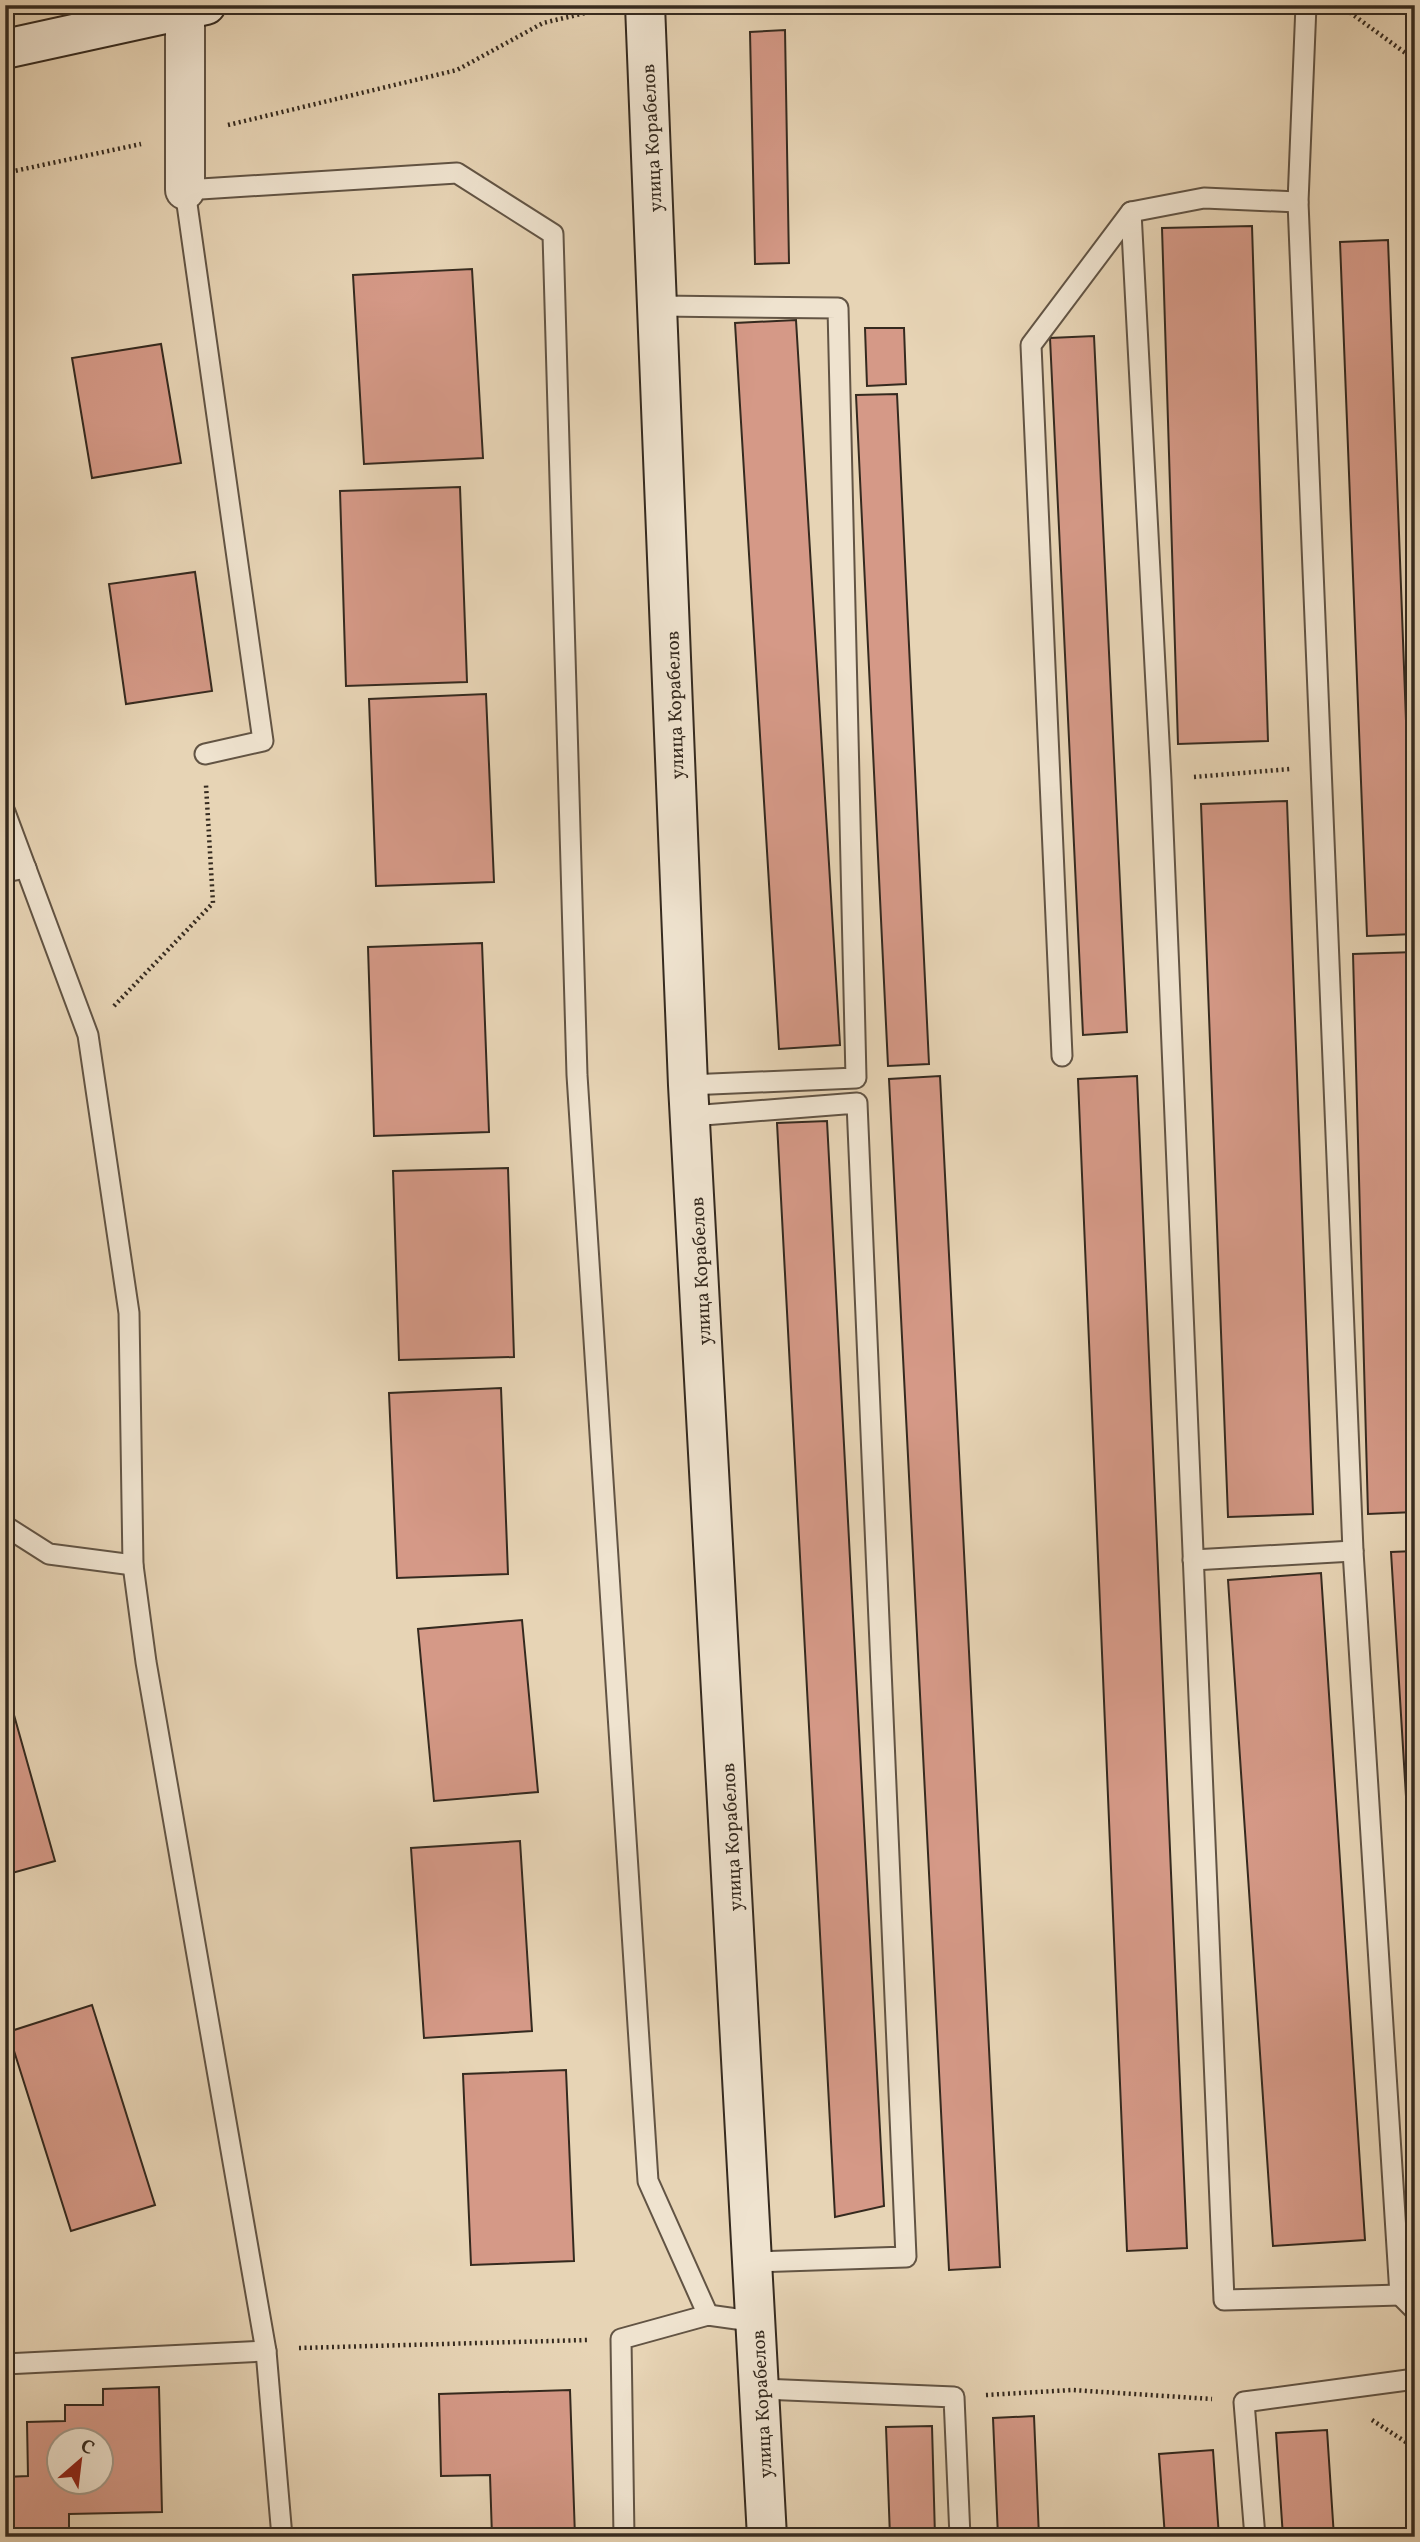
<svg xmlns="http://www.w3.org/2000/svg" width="1420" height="2542" viewBox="0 0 1420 2542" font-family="Vollkorn,serif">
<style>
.building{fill:#d59987;stroke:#352a1f;stroke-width:2;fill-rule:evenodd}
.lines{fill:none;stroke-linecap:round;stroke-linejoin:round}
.lane-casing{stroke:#625444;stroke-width:23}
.street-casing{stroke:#625444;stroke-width:42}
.secondary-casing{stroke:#352a1f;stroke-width:42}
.path{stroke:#352a1f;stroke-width:4.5;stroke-dasharray:2 3.5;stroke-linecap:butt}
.lane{stroke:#efe3cf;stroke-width:19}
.street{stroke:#efe3cf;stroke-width:38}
.secondary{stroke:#efe3cf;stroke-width:38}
.labels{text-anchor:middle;stroke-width:6;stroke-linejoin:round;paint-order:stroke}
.street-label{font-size:19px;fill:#352a1f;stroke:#efe3cf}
</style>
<rect width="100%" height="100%" fill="#e7d4b5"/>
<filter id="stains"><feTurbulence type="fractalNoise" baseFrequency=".00286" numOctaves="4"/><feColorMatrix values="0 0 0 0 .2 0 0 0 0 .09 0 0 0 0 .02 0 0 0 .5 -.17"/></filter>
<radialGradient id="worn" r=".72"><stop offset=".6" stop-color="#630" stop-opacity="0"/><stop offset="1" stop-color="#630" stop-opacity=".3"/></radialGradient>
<g class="building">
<path d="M 785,30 L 789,263 L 755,264 L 750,32 Z"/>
<path d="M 1252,226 L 1268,741 L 1178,744 L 1162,228 Z"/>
<path d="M 1388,240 L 1414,934 L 1367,936 L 1340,242 Z"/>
<path d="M 472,269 L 483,458 L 364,464 L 353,275 Z"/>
<path d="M 796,320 L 840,1045 L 779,1049 L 735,323 Z"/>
<path d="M 865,328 L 904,328 L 906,384 L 867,386 Z"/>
<path d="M 1094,336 L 1127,1032 L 1083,1035 L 1050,338 Z"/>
<path d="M 161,344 L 181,463 L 92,478 L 72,358 Z"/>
<path d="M 897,394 L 929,1064 L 888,1066 L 856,395 Z"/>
<path d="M 460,487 L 467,682 L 346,686 L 340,491 Z"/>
<path d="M 195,572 L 212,691 L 126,704 L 109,584 Z"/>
<path d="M 486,694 L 494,882 L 376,886 L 369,699 Z"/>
<path d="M 1287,801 L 1313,1514 L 1228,1517 L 1201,804 Z"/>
<path d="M 482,943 L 489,1132 L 374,1136 L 368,947 Z"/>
<path d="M 1415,952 L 1415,1512 L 1368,1514 L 1353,954 Z"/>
<path d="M 940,1076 L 1000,2267 L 949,2270 L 889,1079 Z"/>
<path d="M 1137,1076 L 1187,2248 L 1127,2251 L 1078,1079 Z"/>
<path d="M 827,1121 L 884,2206 L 835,2217 L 777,1123 Z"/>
<path d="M 508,1168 L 514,1357 L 399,1360 L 393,1171 Z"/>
<path d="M 501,1388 L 508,1574 L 397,1578 L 389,1393 Z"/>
<path d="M 1415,1551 L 1415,1943 L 1391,1552 Z"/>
<path d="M 1321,1573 L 1365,2240 L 1273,2246 L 1228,1580 Z"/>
<path d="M 522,1620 L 538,1792 L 434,1801 L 418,1629 Z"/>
<path d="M 5,1683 L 55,1861 L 5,1875 Z"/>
<path d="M 520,1841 L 532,2031 L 424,2038 L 411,1848 Z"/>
<path d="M 92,2005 L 155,2205 L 71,2231 L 8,2032 Z"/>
<path d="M 566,2070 L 574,2261 L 471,2265 L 463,2074 Z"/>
<path d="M 159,2387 L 162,2512 L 69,2514 L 69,2537 L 5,2537 L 5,2477 L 28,2476 L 27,2422 L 65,2421 L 65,2405 L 103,2405 L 103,2389 ZM 60,2440 L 102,2440 L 102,2482 L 60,2482 Z"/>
<path d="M 570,2390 L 575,2537 L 492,2537 L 490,2475 L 441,2476 L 439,2394 Z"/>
<path d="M 1034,2416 L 1039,2537 L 998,2537 L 993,2418 Z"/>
<path d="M 932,2426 L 935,2537 L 890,2537 L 886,2427 Z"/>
<path d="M 1327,2430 L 1334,2537 L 1283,2537 L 1276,2433 Z"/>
<path d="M 1213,2450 L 1219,2537 L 1165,2537 L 1159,2454 Z"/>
</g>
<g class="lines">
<defs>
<g id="lane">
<path d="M 1306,5 L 1298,202 L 1353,1551 L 1400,2295 L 1415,2310"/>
<path d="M 1131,212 L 1161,780 L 1224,2300 L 1400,2295"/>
<path d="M 659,306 L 838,308 L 856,1078 L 688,1085"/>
<path d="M 205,754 L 263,741 L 185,190 L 457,173 L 553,234 L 577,1075 L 648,2181 L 708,2315"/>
<path d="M 5,812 L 88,1035 L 129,1313 L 133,1565 L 146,1662 L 266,2351 L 282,2537"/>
<path d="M 5,872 L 26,868"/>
<path d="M 1062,1056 L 1031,345 L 1131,212 L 1204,198 L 1298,202"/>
<path d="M 691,1116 L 857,1103 L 906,2257 L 754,2262"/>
<path d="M 5,1526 L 49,1554 L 133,1565"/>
<path d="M 1193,1560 L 1353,1551"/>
<path d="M 5,2364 L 266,2351"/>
<path d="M 761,2389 L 954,2397 L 960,2537"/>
<path d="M 624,2537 L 621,2339 L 708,2315 L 758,2322"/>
<path d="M 1255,2537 L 1244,2402 L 1415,2379"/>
</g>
<path id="street" d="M 185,10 L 185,190"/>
<g id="secondary">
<path d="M 645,5 L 688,1085 L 767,2537"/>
<path d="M 5,49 L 206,5"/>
</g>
</defs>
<use href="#lane" class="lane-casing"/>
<use href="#street" class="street-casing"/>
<use href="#secondary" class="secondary-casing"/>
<g class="path">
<path d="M 1341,6 L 1415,60"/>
<path d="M 228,125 L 457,70 L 543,23 L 602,9"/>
<path d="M 5,173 L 141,144"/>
<path d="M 1194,777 L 1290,769"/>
<path d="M 114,1006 L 213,903 L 206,785"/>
<path d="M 299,2348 L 587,2340"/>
<path d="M 986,2395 L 1072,2390 L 1212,2399"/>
<path d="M 1372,2420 L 1415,2448"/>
</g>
<use href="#lane" class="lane"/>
<use href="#street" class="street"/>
<use href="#secondary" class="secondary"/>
</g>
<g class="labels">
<g class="street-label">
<text transform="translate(651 138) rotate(-93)" y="7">улица Корабелов</text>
<text transform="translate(674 705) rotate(-92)" y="7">улица Корабелов</text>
<text transform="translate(700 1271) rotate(-93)" y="7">улица Корабелов</text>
<text transform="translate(731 1837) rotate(-93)" y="7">улица Корабелов</text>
<text transform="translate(761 2404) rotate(-93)" y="7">улица Корабелов</text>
</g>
</g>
<rect width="1420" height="2542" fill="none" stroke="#e7d4b5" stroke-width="28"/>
<rect x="7" y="7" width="1406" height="2528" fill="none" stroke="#352a1f" stroke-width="3.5"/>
<rect x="14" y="14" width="1392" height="2514" fill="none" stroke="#352a1f" stroke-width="2"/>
<g transform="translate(80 2461) rotate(28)"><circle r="33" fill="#efe3cf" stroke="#a59989" stroke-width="2"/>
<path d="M0-5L12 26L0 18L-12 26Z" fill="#8f2418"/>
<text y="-10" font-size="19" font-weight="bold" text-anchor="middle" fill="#352a1f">С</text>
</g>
<rect width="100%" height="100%" filter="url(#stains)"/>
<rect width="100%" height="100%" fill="url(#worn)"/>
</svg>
